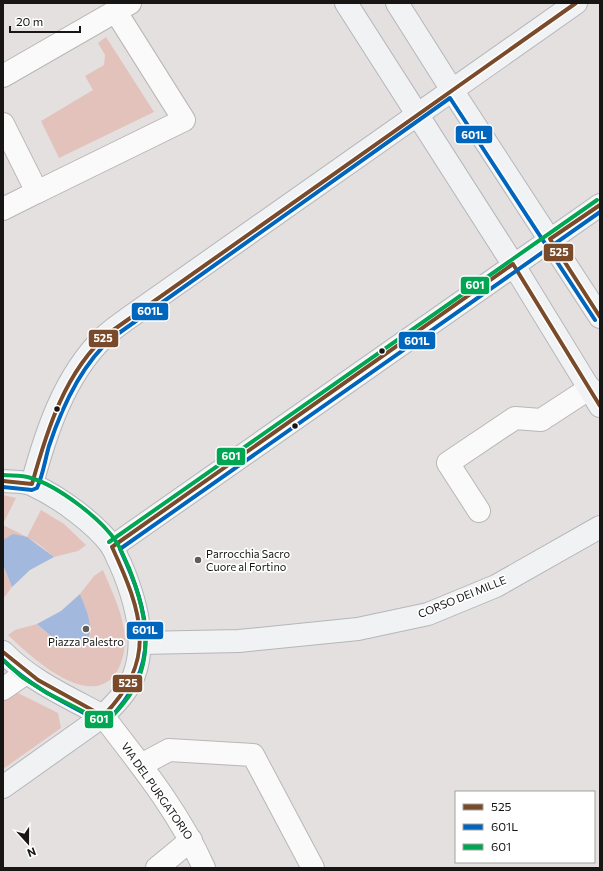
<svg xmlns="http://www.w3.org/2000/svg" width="603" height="871" viewBox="0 0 603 871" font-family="Commissioner,sans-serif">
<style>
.green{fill:#e3c2bb}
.water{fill:#a2b8dd}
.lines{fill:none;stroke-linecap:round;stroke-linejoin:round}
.minor-casing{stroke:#b9b6b6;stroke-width:24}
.major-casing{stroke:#b5b6ba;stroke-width:24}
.minor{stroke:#fbfafa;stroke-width:22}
.major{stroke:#f1f2f4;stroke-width:22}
.bus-1-casing{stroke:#fff;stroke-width:7}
.bus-2-casing{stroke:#fff;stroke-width:7}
.bus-3-casing{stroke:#fff;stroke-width:7}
.bus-1{stroke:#7a4b2a;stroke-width:4}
.bus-2{stroke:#0065bd;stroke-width:4}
.bus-3{stroke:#00a651;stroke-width:4}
.bus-dot{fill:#171615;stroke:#fff;stroke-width:1.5}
.poi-dot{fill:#5f5d5c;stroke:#fff;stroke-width:1.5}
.labels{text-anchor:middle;stroke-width:3.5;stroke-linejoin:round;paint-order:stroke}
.poi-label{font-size:11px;fill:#171615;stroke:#fff;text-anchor:start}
.street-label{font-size:11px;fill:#171615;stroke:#fff}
.line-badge{stroke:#fff;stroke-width:1.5}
.badge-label{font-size:11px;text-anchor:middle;font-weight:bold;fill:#fff}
</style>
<rect width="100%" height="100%" fill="#e4e0df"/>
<g class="green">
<path d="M 106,37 L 154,112 L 59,158 L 41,121 L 93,90 L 85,76 L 104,65 L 105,55 L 98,43 Z"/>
<path d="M 3,495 L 16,498 L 3,524 Z"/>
<path d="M 41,510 L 64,524 L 86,545 L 78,551 L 54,557 C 38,544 24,528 3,540 L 3,525 L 27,537 Z"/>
<path d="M 3,566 L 12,587 L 3,599 Z"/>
<path d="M 103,570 C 112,592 124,615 125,639 C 125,652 121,670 111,679 C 82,705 29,655 8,635 L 15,630 L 37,624 C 47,633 59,644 73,647 C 77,648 82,647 85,644 C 98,633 85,607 80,594 L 94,576 Z"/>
<path d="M 16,692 L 58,713 L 61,728 L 3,769 L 3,700 Z"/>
</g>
<g class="water">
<path d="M 13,534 L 27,537 L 54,557 L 30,570 L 12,587 L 3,565 L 3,540 Z"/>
<path d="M 80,594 C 86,609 98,633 83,646 C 66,652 49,634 37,624 L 61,611 Z"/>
</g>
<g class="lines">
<defs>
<g id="minor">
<path d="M 3,76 L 130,3"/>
<path d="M 3,124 L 37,192 L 184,120 L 116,12"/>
<path d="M 3,209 L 37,192"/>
<path d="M 479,511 L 448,463 L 515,418 L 541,420 L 590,388"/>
<path d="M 3,689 L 26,673"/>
<path d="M 103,716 C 140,764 179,812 204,868"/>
<path d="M 141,765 L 169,750 L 253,755 L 313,868"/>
<path d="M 157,868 L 191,840"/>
</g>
<g id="major">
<path d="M 346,3 L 513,264 L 600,406"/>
<path d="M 397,3 L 452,90 L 600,317"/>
<path d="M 3,481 C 12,482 25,481 33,485 C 59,497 95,523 112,546 C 115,551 117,558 120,563 C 134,595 146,634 136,669 C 131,688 117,702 103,716 L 3,787"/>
<path d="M 32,484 C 46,432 64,377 103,338 C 110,331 119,325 127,319 L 576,3"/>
<path d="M 112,547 L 600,205"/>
<path d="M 140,643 L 239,641 L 358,629 L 428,614 L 496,586 L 600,527"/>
<path d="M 3,652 C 31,681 68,697 103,716"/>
</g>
</defs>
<use href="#minor" class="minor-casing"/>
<use href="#major" class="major-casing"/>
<use href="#minor" class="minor"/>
<use href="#major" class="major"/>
<defs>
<g id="bus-1">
<path d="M 600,205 L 550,239 L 600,317"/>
<path d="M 3,481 L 32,484 C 47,430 65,371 109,333 L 576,3"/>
<path d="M 3,652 L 38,680 L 103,716 C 159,660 142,612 112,547 L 513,264 L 600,406"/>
</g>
<g id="bus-2">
<path d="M 3,487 L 32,490 L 37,488 C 43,475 45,460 49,446 C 62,407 81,365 112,338 L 450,98 L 595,320"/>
<path d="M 3,660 C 31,687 67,704 101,722 L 107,721 C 163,665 150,614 120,549 L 600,212"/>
</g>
<g id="bus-3">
<path d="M 109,542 L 597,200"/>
<path d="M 3,660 L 22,677 L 47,693 L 104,722 C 113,718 123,704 129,696 C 156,658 145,608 129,568 C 125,560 122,551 117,543 C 102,519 58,486 31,478 C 22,475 12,476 3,475"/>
</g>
</defs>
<use href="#bus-1" class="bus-1-casing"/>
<use href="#bus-2" class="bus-2-casing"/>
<use href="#bus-3" class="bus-3-casing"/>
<use href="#bus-1" class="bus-1"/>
<use href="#bus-2" class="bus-2"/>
<use href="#bus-3" class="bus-3"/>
</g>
<g class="bus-dot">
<circle cx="382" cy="351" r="3.5"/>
<circle cx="57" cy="409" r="3.5"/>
<circle cx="295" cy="426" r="3.5"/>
</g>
<g class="poi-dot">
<circle cx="198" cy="560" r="4"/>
<circle cx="86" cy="629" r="4"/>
</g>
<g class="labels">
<g class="poi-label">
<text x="206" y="558">Parrocchia Sacro<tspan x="206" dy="13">Cuore al Fortino</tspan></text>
<text x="86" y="646" text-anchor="middle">Piazza Palestro</text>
</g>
<g class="street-label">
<text transform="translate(462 597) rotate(-22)" y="4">CORSO DEI MILLE</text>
<text transform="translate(157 791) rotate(55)" y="4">VIA DEL PURGATORIO</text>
</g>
</g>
<g class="line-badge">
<rect x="455" y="125" width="38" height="19" rx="4" fill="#0065bd"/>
<rect x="543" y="243" width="31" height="19" rx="4" fill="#7a4b2a"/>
<rect x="460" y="276" width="30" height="19" rx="4" fill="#00a651"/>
<rect x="131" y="302" width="38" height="19" rx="4" fill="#0065bd"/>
<rect x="88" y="329" width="31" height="19" rx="4" fill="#7a4b2a"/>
<rect x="398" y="331" width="38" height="19" rx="4" fill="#0065bd"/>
<rect x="216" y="447" width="30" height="19" rx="4" fill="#00a651"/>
<rect x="126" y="621" width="38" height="19" rx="4" fill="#0065bd"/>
<rect x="112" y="674" width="31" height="19" rx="4" fill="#7a4b2a"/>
<rect x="84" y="710" width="30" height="19" rx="4" fill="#00a651"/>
</g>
<g class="badge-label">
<text x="474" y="139">601L</text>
<text x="559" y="256">525</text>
<text x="475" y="289">601</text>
<text x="150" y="315">601L</text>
<text x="103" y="342">525</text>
<text x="417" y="345">601L</text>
<text x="231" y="460">601</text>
<text x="145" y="634">601L</text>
<text x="128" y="687">525</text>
<text x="99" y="723">601</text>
</g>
<rect width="603" height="871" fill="none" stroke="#171615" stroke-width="8"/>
<rect x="455" y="791" width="140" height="72" fill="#ffffff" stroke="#a2a2a1"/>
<rect x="463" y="804" width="20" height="6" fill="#7a4b2a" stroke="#a2a2a1"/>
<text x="491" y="811" font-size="12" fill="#171615">525</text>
<rect x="463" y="824" width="20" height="6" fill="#0065bd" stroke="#a2a2a1"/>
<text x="491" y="831" font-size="12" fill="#171615">601L</text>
<rect x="463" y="844" width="20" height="6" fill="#00a651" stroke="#a2a2a1"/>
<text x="491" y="851" font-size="12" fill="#171615">601</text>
<g transform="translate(28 843) rotate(159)" stroke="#ffffff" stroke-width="3" paint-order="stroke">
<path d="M0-3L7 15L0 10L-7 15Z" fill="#171615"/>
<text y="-6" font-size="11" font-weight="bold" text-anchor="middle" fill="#171615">N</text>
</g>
<path d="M10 26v6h70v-6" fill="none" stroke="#171615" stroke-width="2"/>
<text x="16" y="26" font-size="12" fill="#171615" stroke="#ffffff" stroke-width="3" paint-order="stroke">20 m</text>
</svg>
